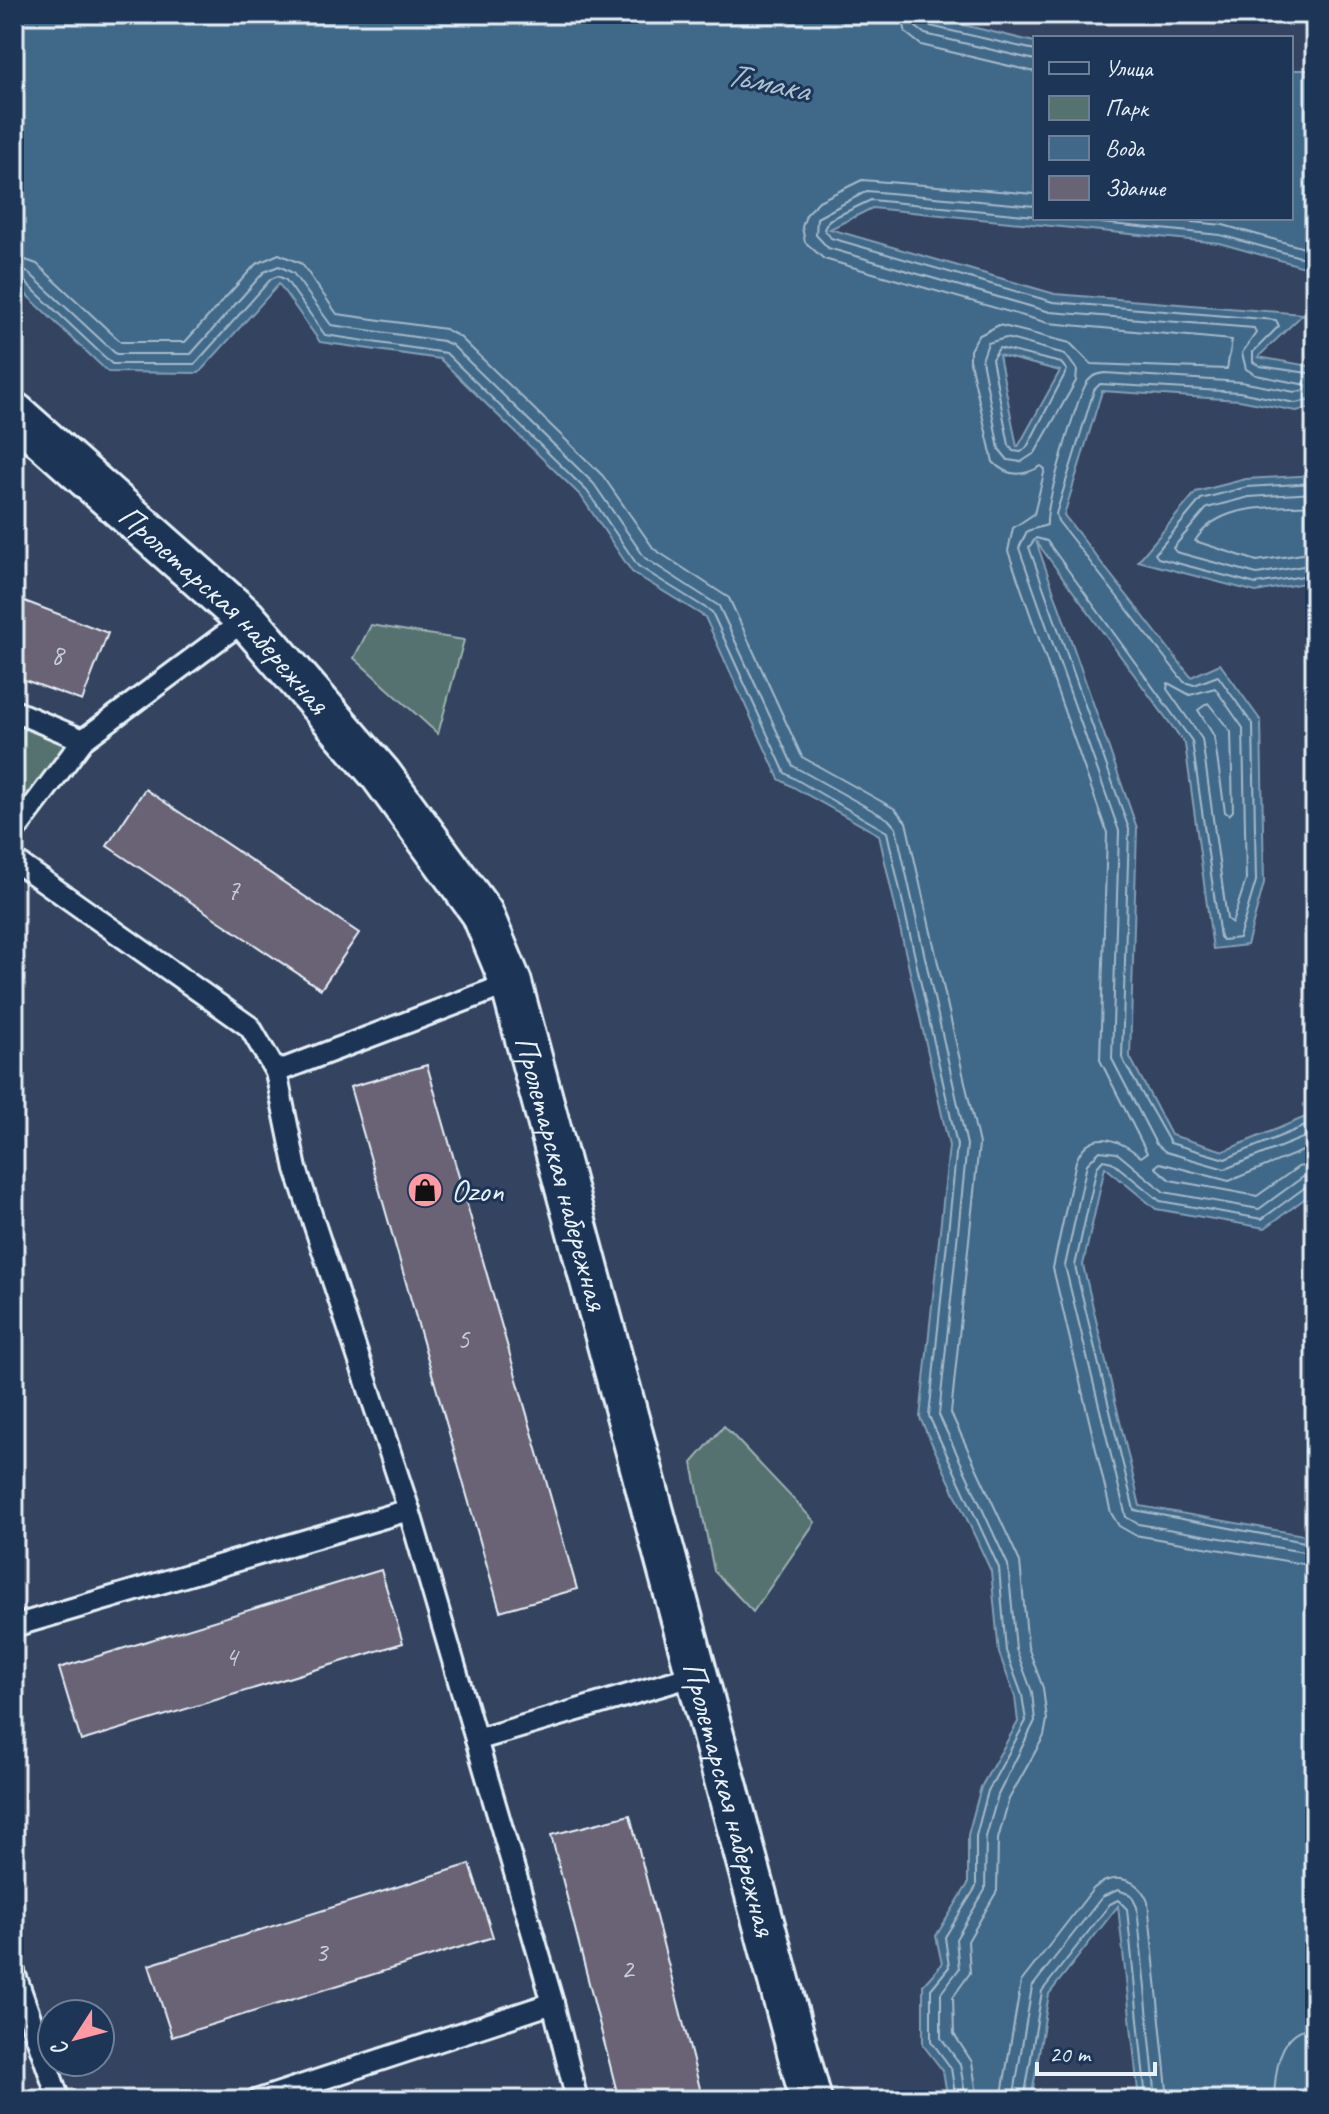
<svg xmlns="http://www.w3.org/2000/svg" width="1329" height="2114" viewBox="0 0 1329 2114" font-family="Caveat,sans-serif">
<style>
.green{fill:#55726f;stroke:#9eb2b4;stroke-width:2}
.water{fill:#416888;stroke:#849fb5;stroke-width:2;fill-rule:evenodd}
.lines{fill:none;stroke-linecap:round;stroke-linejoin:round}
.shore{stroke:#a5bacb;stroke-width:2}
.building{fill:#696475;stroke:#e8f1f8;stroke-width:2}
.lane-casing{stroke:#e8f1f8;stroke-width:26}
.street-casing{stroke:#e8f1f8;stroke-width:46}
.lane{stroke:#1d3557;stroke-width:20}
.street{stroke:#1d3557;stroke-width:40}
.labels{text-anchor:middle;stroke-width:6;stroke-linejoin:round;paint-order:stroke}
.number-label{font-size:28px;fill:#c8ced7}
.street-label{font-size:32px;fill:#e8f1f8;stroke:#1d3557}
.poi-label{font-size:32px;fill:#e8f1f8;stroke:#1d3557;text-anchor:start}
.water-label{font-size:34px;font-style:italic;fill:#aec1d1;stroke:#1d3557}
</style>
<rect width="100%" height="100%" fill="#344360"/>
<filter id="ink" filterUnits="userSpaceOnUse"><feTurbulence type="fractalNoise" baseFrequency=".0125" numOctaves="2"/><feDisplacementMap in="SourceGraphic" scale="16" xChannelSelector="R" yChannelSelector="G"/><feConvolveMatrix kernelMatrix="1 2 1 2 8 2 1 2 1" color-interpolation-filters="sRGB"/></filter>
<g filter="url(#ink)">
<g class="green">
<path d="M 371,625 L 464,640 L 438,734 L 354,658 Z"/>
<path d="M 14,713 L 81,741 L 14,827 Z"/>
<path d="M 724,1426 L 815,1522 L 753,1612 L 714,1571 L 692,1463 Z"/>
</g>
<g class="water">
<path d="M 14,14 L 917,14 L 1035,42 L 1035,218 L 1291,218 L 1291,70 L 1315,70 L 1315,270 L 1219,243 L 872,208 L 830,229 L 1055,294 L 1303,314 L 1258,357 L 1315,367 L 1315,407 L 1296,411 L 1239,400 L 1102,391 L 1064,515 L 1191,677 L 1220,664 L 1261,721 L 1264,883 L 1247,945 L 1213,949 L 1185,744 L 1036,541 L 1137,828 L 1130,1057 L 1171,1135 L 1224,1151 L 1315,1113 L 1315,1191 L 1265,1228 L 1156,1209 L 1105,1167 L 1083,1265 L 1140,1506 L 1315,1537 L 1315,2036 L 1304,2100 L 1139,2100 L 1118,1906 L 1049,1994 L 1031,2100 L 948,2100 L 943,2071 L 923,2045 L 923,1985 L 942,1964 L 936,1936 L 968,1884 L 968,1835 L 981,1787 L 1018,1722 L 1015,1697 L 999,1653 L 991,1571 L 920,1418 L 949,1146 L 879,835 L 779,779 L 705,617 L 632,572 L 581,496 L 440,359 L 320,342 L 279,284 L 199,373 L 108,372 L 14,283 ZM 999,355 L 1060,371 L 1018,447 L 1017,447 Z"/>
<path d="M 1315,475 L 1315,581 L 1256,592 L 1138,561 L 1196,492 L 1246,479 Z"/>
</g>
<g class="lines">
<g class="shore">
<path d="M 901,14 L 906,33 L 921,45 L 1035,72"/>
<path d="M 913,14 L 916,27 L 925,34 L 1035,60"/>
<path d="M 923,14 L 930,26 L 1035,50"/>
<path d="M 1035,194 L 862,180 L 819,201 L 806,215 L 802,227 L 805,242 L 824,259 L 1048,323 L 1232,340 L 1227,369 L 1091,364 L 1070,343 L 999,325 L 978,336 L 970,350 L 970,362 L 993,462 C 1007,477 1023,477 1041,466 L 1045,469 L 1034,514 L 1013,528 L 1008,551 L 1107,833 L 1100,1060 L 1147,1153 L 1141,1157 C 1119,1139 1090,1126 1076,1161 L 1053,1268 L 1111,1513 L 1119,1526 L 1135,1535 L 1315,1566"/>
<path d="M 1035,206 L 867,191 L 817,218 L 816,235 L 828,248 L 1050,312 L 1254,328 L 1256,333 L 1242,353 L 1246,369 L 1256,375 L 1306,385 L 1305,390 L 1295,392 L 1241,382 L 1105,373 C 1098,374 1093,375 1088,381 C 1077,395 1045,507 1047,525 L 1027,531 L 1019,548 L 1119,831 L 1112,1059 L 1156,1144 L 1166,1152 L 1225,1169 L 1315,1133"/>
<path d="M 1035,216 L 871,200 L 829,220 L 824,229 L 831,238 L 1053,302 L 1276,320 L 1279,326 L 1253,352 L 1253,362 L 1260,366 L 1315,374"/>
<path d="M 1051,218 L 1220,235 L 1315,261"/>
<path d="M 1151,218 L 1223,225 L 1315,251"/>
<path d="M 14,256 L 37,264 L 121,342 L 185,342 L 256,264 L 279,254 L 302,264 L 337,314 L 445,329 L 460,337 L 603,476 L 654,549 L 729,598 L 802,757 L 895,809 L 906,822 L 979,1144 L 951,1413 L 1020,1562 L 1028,1647 L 1043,1688 L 1047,1720 L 1044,1736 L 1009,1799 L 998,1839 L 997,1891 L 968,1941 L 970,1973 L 953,1997 L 954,2034 L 972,2062 L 978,2100"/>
<path d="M 14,268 L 29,273 L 116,354 L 191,354 L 264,272 L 279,266 L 293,273 L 331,325 L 443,341 L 452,345 L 594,484 L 645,558 L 719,606 L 793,766 L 888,819 L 896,828 L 967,1145 L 939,1415 L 1008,1565 L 1016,1649 L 1032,1692 L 1035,1721 L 998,1795 L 986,1837 L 985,1890 L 956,1939 L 959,1969 L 941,1993 L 941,2038 L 960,2064 L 966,2100"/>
<path d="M 14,278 L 23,280 L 112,364 L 195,364 L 271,279 L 278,276 L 286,280 L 325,335 L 446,353 L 587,491 L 638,566 L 712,612 L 785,773 L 887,832 L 957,1145 L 929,1416 L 999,1568 L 1006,1651 L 1022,1695 L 1026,1721 L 988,1791 L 976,1836 L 976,1887 L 945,1937 L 949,1967 L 931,1989 L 931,2041 L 951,2068 L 956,2100"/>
<path d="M 1006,338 L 1065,354 L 1077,370 L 1076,381 L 1035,453 L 1021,462 L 1008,460 L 999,449 L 982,360 L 988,343 Z"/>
<path d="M 999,348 L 1061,363 L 1067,370 L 1027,447 L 1021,452 L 1013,451 L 1009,445 L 992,359 Z"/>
<path d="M 1315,399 L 1295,403 L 1239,392 L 1100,384 L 1094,390 L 1056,514 L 1058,521 L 1184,682 L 1194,685 L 1218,676 L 1253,725 L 1256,881 L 1239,938 L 1223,940 L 1220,937 L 1192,741 L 1047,541 L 1036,538 L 1029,547 L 1129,829 L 1122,1058 L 1170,1143 L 1225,1159 L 1315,1122"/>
<path d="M 1315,483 L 1247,487 L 1201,499 L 1155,554 L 1158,558 L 1256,584 L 1315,574"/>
<path d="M 1315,493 L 1249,497 L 1207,508 L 1173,548 L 1176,552 L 1257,574 L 1315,564"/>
<path d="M 1315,505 C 1273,508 1219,502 1195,541 L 1257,561 L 1315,552"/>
<path d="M 1168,683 L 1190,695 L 1215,688 L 1243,728 L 1246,880 L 1232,923 L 1227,919 L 1202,739 L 1167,689 Z"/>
<path d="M 1208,703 L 1231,732 L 1233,811 L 1229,815 L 1225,812 L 1214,736 L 1198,710 Z"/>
<path d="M 1315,1146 L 1229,1181 L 1160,1163 L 1155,1167 L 1170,1180 L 1257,1196 L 1298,1167 L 1315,1163"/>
<path d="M 1315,1175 L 1303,1177 L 1259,1209 L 1164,1192 L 1117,1153 L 1100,1151 L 1087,1164 L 1065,1266 L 1126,1517 L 1138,1524 L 1315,1554"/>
<path d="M 1315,1185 L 1307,1186 L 1262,1219 L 1160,1201 L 1112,1162 L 1103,1160 L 1097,1167 L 1075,1266 L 1134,1510 L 1315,1544"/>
<path d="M 1001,2100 L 1021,1982 L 1093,1889 C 1113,1871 1139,1878 1148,1902 L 1168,2100"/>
<path d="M 1013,2100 L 1032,1987 L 1102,1897 L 1118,1890 L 1131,1895 L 1137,1907 L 1156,2100"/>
<path d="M 1024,2100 L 1042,1991 L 1110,1904 L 1118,1900 L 1127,1909 L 1146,2100"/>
<path d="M 1274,2100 C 1275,2071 1279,2028 1315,2027"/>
</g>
</g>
<g class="building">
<path d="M 14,597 L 108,633 L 82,701 L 14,676 Z"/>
<path d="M 145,789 L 359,933 L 321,989 L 107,846 Z"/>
<path d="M 427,1065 L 577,1589 L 500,1611 L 350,1087 Z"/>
<path d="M 381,1570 L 403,1643 L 81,1741 L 59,1668 Z"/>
<path d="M 630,1815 L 703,2100 L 619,2100 L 551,1835 Z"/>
<path d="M 470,1864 L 493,1937 L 172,2037 L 149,1965 Z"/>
</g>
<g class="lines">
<defs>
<g id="lane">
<path d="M 14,711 L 83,740"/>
<path d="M 14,832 L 83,740 L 246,619"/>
<path d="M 14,860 L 250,1027 L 276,1072 L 296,1169 L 409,1510 L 553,2003 L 577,2100"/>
<path d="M 276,1072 L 511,983"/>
<path d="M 14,1626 L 409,1510"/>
<path d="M 476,1740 L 696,1675"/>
<path d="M 14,1972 L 59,2100"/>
<path d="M 258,2100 L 553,2003"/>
</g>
<g id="street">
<path id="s1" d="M 14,413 L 246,619 L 381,775 L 482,913 L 511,983 L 811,2100"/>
</g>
</defs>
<use href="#lane" class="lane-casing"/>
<use href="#street" class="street-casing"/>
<use href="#lane" class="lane"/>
<use href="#street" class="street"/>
</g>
</g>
<defs>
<symbol id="shop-disc" viewBox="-11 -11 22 22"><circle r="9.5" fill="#ff9aa2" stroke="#1d3557"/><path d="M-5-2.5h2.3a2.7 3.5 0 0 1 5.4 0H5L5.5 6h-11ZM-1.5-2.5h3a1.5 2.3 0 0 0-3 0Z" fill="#111"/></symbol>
</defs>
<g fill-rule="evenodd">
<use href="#shop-disc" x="405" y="1170" width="40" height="40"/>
</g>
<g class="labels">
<g class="number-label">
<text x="57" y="664">8</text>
<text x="233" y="899">7</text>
<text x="463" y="1348">5</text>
<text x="231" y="1666">4</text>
<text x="321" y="1961">3</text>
<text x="627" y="1978">2</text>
</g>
<g class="street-label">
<text dy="11" stroke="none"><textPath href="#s1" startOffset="288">Пролетарская набережная</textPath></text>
<text dy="11" stroke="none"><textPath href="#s1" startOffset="960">Пролетарская набережная</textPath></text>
<text dy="11" stroke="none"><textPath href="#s1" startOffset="1608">Пролетарская набережная</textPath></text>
</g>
<g class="poi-label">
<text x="451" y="1201">Ozon</text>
</g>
<g class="water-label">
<text transform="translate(768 81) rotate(12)" y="12">Тьмака</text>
</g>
</g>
<rect width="1329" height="2114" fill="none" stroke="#1d3557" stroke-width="48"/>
<rect x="24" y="24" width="1281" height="2066" fill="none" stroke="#e8f1f8" stroke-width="3" filter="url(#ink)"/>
<rect x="1033" y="36" width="260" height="184" fill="#1d3557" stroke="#6e8097" stroke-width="2"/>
<rect x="1049" y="62" width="40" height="12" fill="#1d3557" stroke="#6e8097" stroke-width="2"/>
<text x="1105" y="76" font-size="24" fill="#e8f1f8">Улица</text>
<rect x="1049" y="96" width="40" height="24" fill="#55726f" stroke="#6e8097" stroke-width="2"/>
<text x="1105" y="116" font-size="24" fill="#e8f1f8">Парк</text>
<rect x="1049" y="136" width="40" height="24" fill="#416888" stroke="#6e8097" stroke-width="2"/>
<text x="1105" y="156" font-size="24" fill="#e8f1f8">Вода</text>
<rect x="1049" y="176" width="40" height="24" fill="#696475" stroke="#6e8097" stroke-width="2"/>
<text x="1105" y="196" font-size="24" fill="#e8f1f8">Здание</text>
<g transform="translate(76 2038) rotate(234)"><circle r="38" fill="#1d3557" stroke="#6e8097" stroke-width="2"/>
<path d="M0-6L14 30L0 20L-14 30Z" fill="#ff9aa2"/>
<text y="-12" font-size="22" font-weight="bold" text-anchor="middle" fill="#e8f1f8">С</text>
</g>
<path d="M1037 2062v12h118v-12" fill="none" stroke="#e8f1f8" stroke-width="4"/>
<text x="1049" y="2062" font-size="24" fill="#e8f1f8" stroke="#1d3557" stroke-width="6" paint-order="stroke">20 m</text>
</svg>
